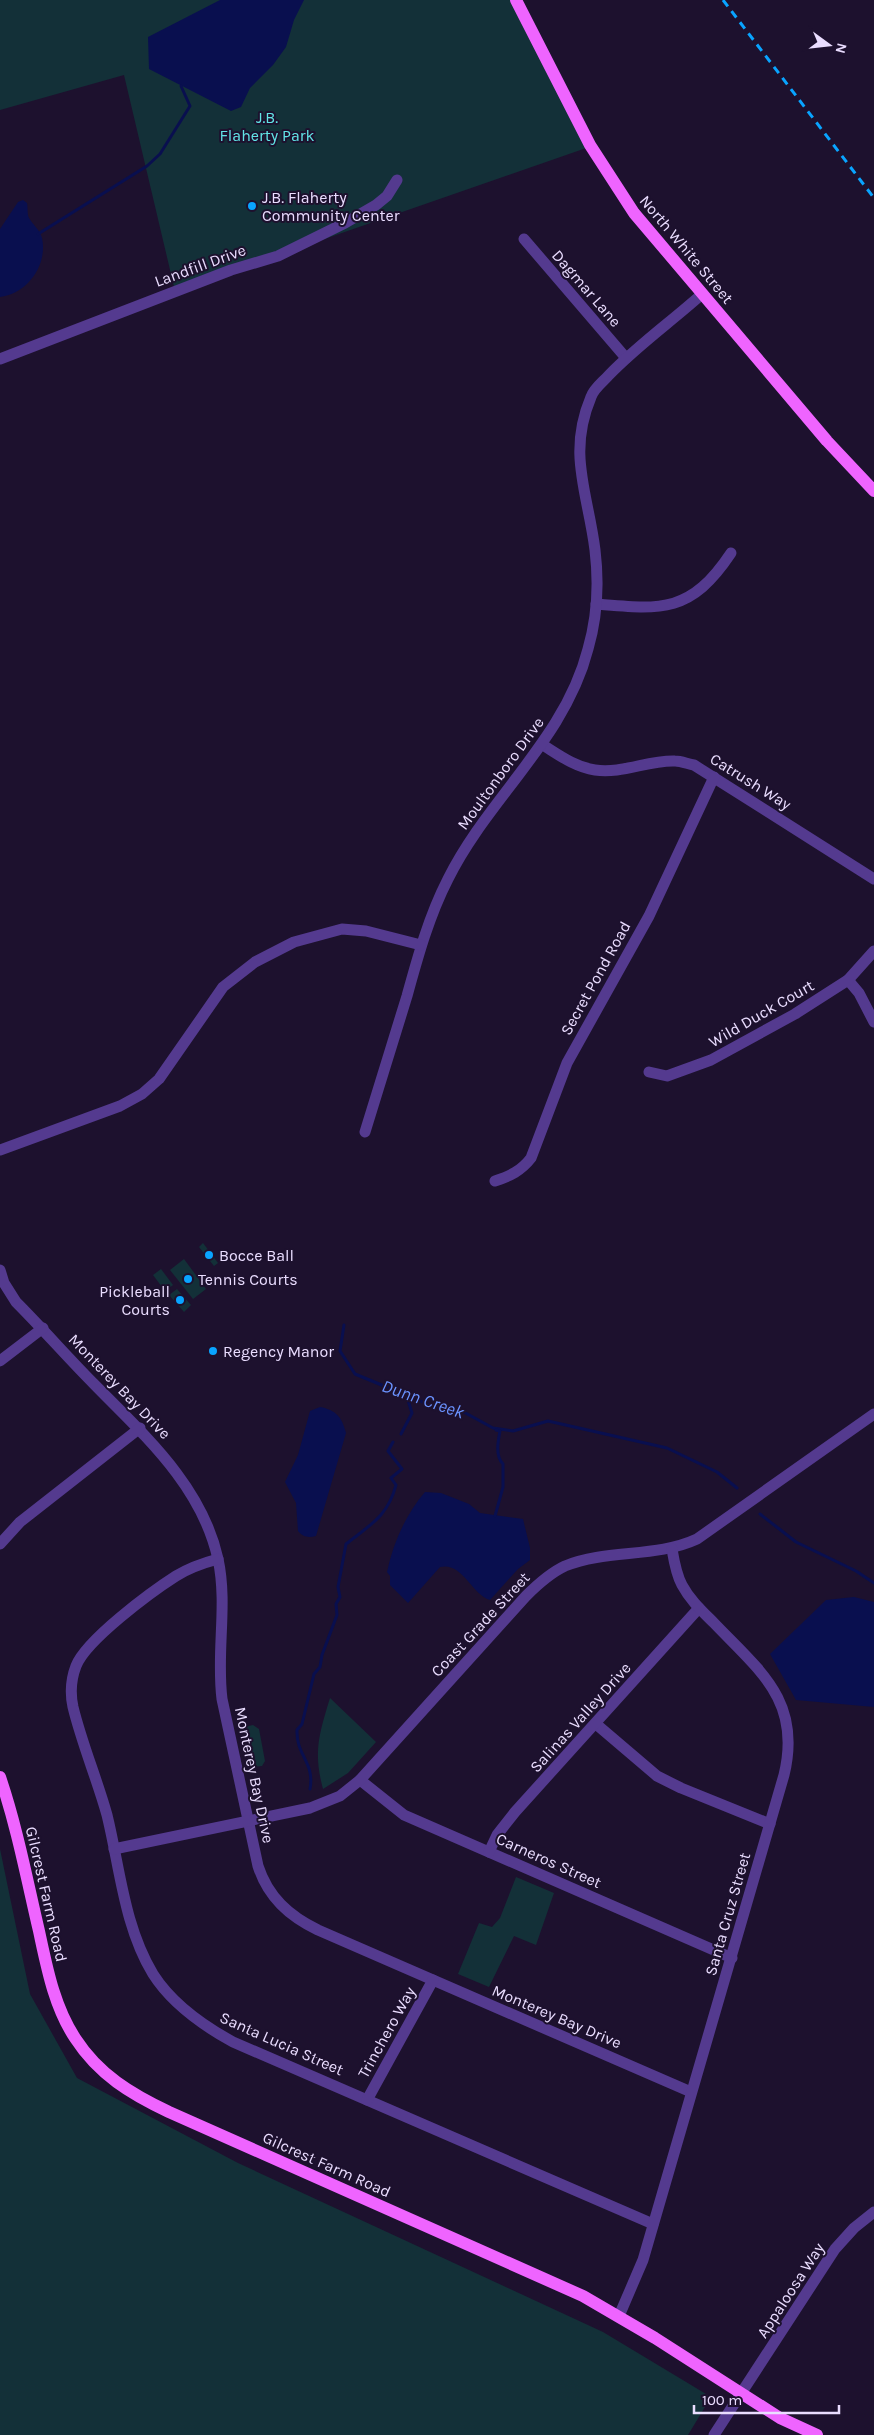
<svg xmlns="http://www.w3.org/2000/svg" width="874" height="2435" viewBox="0 0 874 2435" font-family="Karla,sans-serif">
<style>
.green{fill:#133038}
.water{fill:#090f4f}
.lines{fill:none;stroke-linecap:round;stroke-linejoin:round}
.stream{stroke:#090f4f;stroke-width:3}
.minor{stroke:#543a8f;stroke-width:11}
.major{stroke:#ef64ff;stroke-width:12}
.rail{stroke:#09a4ff;stroke-width:3;stroke-dasharray:8 6;stroke-linecap:butt}
.poi-dot{fill:#09a4ff;stroke:#1d112e;stroke-width:2}
.labels{text-anchor:middle;stroke-width:4;stroke-linejoin:round;paint-order:stroke}
.park-label{font-size:16px;fill:#62e4e6;stroke:#1d112e}
.poi-label{font-size:16px;fill:#eaddff;stroke:#1d112e;text-anchor:start}
.street-label{font-size:16px;fill:#eaddff;stroke:#1d112e}
.water-label{font-size:18px;font-style:italic;fill:#6b93ff;stroke:#1d112e}
</style>
<rect width="100%" height="100%" fill="#1d112e"/>
<g class="green">
<path d="M 0,0 L 516,0 L 592,146 L 175,291 L 124,75 L 0,110 Z"/>
<path d="M 203,1243 L 218,1263 L 214,1266 L 199,1247 Z"/>
<path d="M 184,1259 L 206,1289 L 193,1299 L 170,1270 Z"/>
<path d="M 161,1269 L 173,1285 L 165,1291 L 153,1275 Z"/>
<path d="M 177,1289 L 191,1305 L 184,1312 L 169,1295 Z"/>
<path d="M 330,1698 L 376,1742 L 348,1773 L 323,1789 C 313,1752 319,1734 330,1698 Z"/>
<path d="M 253,1725 L 259,1729 L 265,1761 L 262,1766 L 251,1767 L 244,1727 Z"/>
<path d="M 0,1849 L 30,1994 L 77,2078 L 238,2163 L 603,2332 L 711,2397 L 688,2435 L 0,2435 Z"/>
<path d="M 516,1877 L 554,1893 L 536,1945 L 514,1936 L 489,1987 L 458,1974 L 479,1923 L 492,1927 L 500,1918 Z"/>
</g>
<g class="water">
<path d="M 220,0 L 304,0 L 294,20 L 286,47 L 273,65 L 250,88 L 241,107 L 231,111 L 149,69 L 148,37 Z"/>
<path d="M 23,200 L 27,203 C 28,208 27,214 29,218 C 33,225 40,230 42,238 C 48,265 27,294 0,297 L 0,229 L 18,202 Z"/>
<path d="M 320,1407 C 336,1410 342,1417 346,1433 L 316,1536 C 308,1538 303,1537 298,1531 L 296,1503 L 285,1482 L 298,1455 L 310,1411 Z"/>
<path d="M 425,1492 L 441,1493 L 469,1504 L 480,1513 L 523,1519 L 530,1548 L 530,1560 L 518,1569 L 490,1600 C 471,1594 463,1562 440,1567 L 408,1603 L 390,1585 L 390,1576 L 387,1572 C 393,1543 406,1514 425,1492 Z"/>
<path d="M 854,1597 L 874,1602 L 874,1707 L 796,1700 L 770,1654 L 826,1600 Z"/>
</g>
<g class="lines">
<g class="stream">
<path d="M 38,234 L 147,166 L 160,154 L 190,106 L 181,86"/>
<path d="M 344,1325 L 340,1351 L 355,1374 L 430,1405 L 460,1410 L 493,1428 L 513,1431 L 548,1421 L 667,1448 L 717,1472 L 737,1488"/>
<path d="M 401,1434 L 412,1413 L 406,1394"/>
<path d="M 760,1514 L 796,1542 L 856,1571 L 874,1583"/>
<path d="M 495,1516 L 503,1487 L 503,1464 C 495,1456 498,1441 500,1431 L 496,1430"/>
<path d="M 310,1789 C 315,1762 296,1756 297,1730 L 302,1724 L 314,1674 L 320,1667 L 322,1655 L 337,1615 L 336,1604 L 340,1597 L 338,1587 L 346,1544 C 370,1525 388,1516 396,1485 L 391,1478 L 402,1469 L 388,1451 L 393,1442"/>
</g>
<g class="minor">
<path d="M 524,239 L 626,358"/>
<path d="M 0,359 L 231,270 L 278,256 L 345,223 L 376,205 L 387,196 L 397,180"/>
<path d="M 596,604 C 662,610 691,613 731,553"/>
<path d="M 543,745 C 559,755 575,767 595,770 C 622,774 648,760 675,761 C 681,761 688,764 694,765 L 874,879"/>
<path d="M 848,980 L 859,993 L 874,1022"/>
<path d="M 649,1072 L 667,1076 L 711,1060 L 795,1014 L 848,980 L 874,951"/>
<path d="M 365,1132 C 379,1087 393,1041 407,996 C 418,956 429,916 448,879 C 488,798 565,739 588,649 C 597,618 599,583 595,550 C 588,493 567,454 591,397 C 594,388 603,382 609,375 C 638,345 672,321 702,294"/>
<path d="M 0,1150 L 120,1106 L 142,1094 L 159,1079 L 223,987 L 255,962 L 294,942 L 342,929 L 366,931 L 421,945"/>
<path d="M 495,1181 C 510,1176 521,1171 531,1158 L 567,1063 L 649,916 L 714,777"/>
<path d="M 0,1270 L 4,1283 L 16,1302 C 43,1329 68,1358 95,1385 C 145,1436 202,1486 218,1559 C 228,1605 216,1652 222,1699 L 258,1866 C 268,1897 289,1916 318,1930 L 691,2092"/>
<path d="M 0,1361 L 43,1328"/>
<path d="M 0,1544 L 20,1522 L 140,1428"/>
<path d="M 218,1559 C 203,1563 189,1568 176,1576 C 151,1592 86,1640 76,1666 C 71,1679 70,1693 73,1707 C 82,1744 97,1779 107,1815 C 120,1868 124,1926 153,1974 C 172,2004 202,2025 233,2042 L 653,2224"/>
<path d="M 596,1724 L 657,1776 L 681,1788 L 770,1824"/>
<path d="M 360,1780 L 404,1815 L 732,1958"/>
<path d="M 114,1849 L 310,1808 L 340,1796 L 360,1780 L 526,1596 C 538,1584 550,1573 565,1566 C 607,1549 656,1558 697,1539 L 874,1414"/>
<path d="M 489,1852 L 497,1835 L 515,1812 L 699,1608"/>
<path d="M 367,2100 L 433,1980"/>
<path d="M 619,2316 L 643,2260 L 784,1775 C 802,1701 760,1671 714,1623 C 702,1611 690,1600 682,1585 C 676,1574 674,1561 672,1549"/>
<path d="M 714,2435 L 835,2249 L 854,2228 L 874,2212"/>
</g>
<g class="major">
<path d="M 516,0 L 590,145 L 634,213 L 827,441 L 874,491"/>
<path d="M 0,1777 C 17,1827 27,1880 39,1931 C 47,1968 54,2006 75,2038 C 99,2075 131,2094 169,2112 L 583,2296 L 655,2338 L 780,2418 L 817,2435"/>
</g>
<path class="rail" d="M 723,0 L 874,198"/>
</g>
<g class="poi-dot">
<circle cx="252" cy="206" r="5"/>
<circle cx="209" cy="1255" r="5"/>
<circle cx="188" cy="1279" r="5"/>
<circle cx="180" cy="1300" r="5"/>
<circle cx="213" cy="1351" r="5"/>
</g>
<g class="labels">
<g class="park-label">
<text x="267" y="123">J.B.<tspan x="267" dy="18">Flaherty Park</tspan></text>
</g>
<g class="poi-label">
<text x="262" y="203">J.B. Flaherty<tspan x="262" dy="18">Community Center</tspan></text>
<text x="219" y="1261">Bocce Ball</text>
<text x="198" y="1285">Tennis Courts</text>
<text x="170" y="1297" text-anchor="end">Pickleball<tspan x="170" dy="18">Courts</tspan></text>
<text x="223" y="1357">Regency Manor</text>
</g>
<g class="street-label">
<text transform="translate(687 249) rotate(50)" y="6">North White Street</text>
<text transform="translate(200 265) rotate(-20)" y="6">Landfill Drive</text>
<text transform="translate(587 288) rotate(49)" y="6">Dagmar Lane</text>
<text transform="translate(500 773) rotate(-54)" y="6">Moultonboro Drive</text>
<text transform="translate(751 781) rotate(32)" y="6">Catrush Way</text>
<text transform="translate(595 978) rotate(-61)" y="6">Secret Pond Road</text>
<text transform="translate(761 1013) rotate(-30)" y="6">Wild Duck Court</text>
<text transform="translate(120 1386) rotate(46)" y="6">Monterey Bay Drive</text>
<text transform="translate(480 1624) rotate(-47)" y="6">Coast Grade Street</text>
<text transform="translate(580 1717) rotate(-48)" y="6">Salinas Valley Drive</text>
<text transform="translate(255 1775) rotate(78)" y="6">Monterey Bay Drive</text>
<text transform="translate(549 1860) rotate(24)" y="6">Carneros Street</text>
<text transform="translate(47 1894) rotate(77)" y="6">Gilcrest Farm Road</text>
<text transform="translate(727 1914) rotate(-74)" y="6">Santa Cruz Street</text>
<text transform="translate(557 2016) rotate(23)" y="6">Monterey Bay Drive</text>
<text transform="translate(386 2032) rotate(-61)" y="6">Trinchero Way</text>
<text transform="translate(282 2043) rotate(24)" y="6">Santa Lucia Street</text>
<text transform="translate(327 2164) rotate(24)" y="6">Gilcrest Farm Road</text>
<text transform="translate(790 2290) rotate(-57)" y="6">Appaloosa Way</text>
</g>
<g class="water-label">
<text transform="translate(423 1399) rotate(19)" y="6">Dunn Creek</text>
</g>
</g>
<g transform="translate(829 45) rotate(105)" stroke="#1d112e" stroke-width="4" paint-order="stroke">
<path d="M0-4L9 19L0 12L-9 19Z" fill="#eaddff"/>
<text y="-8" font-size="14" font-weight="bold" text-anchor="middle" fill="#eaddff">N</text>
</g>
<path d="M694 2405v8h145v-8" fill="none" stroke="#eaddff" stroke-width="2.5"/>
<text x="702" y="2405" font-size="15" fill="#eaddff" stroke="#1d112e" stroke-width="4" paint-order="stroke">100 m</text>
</svg>
